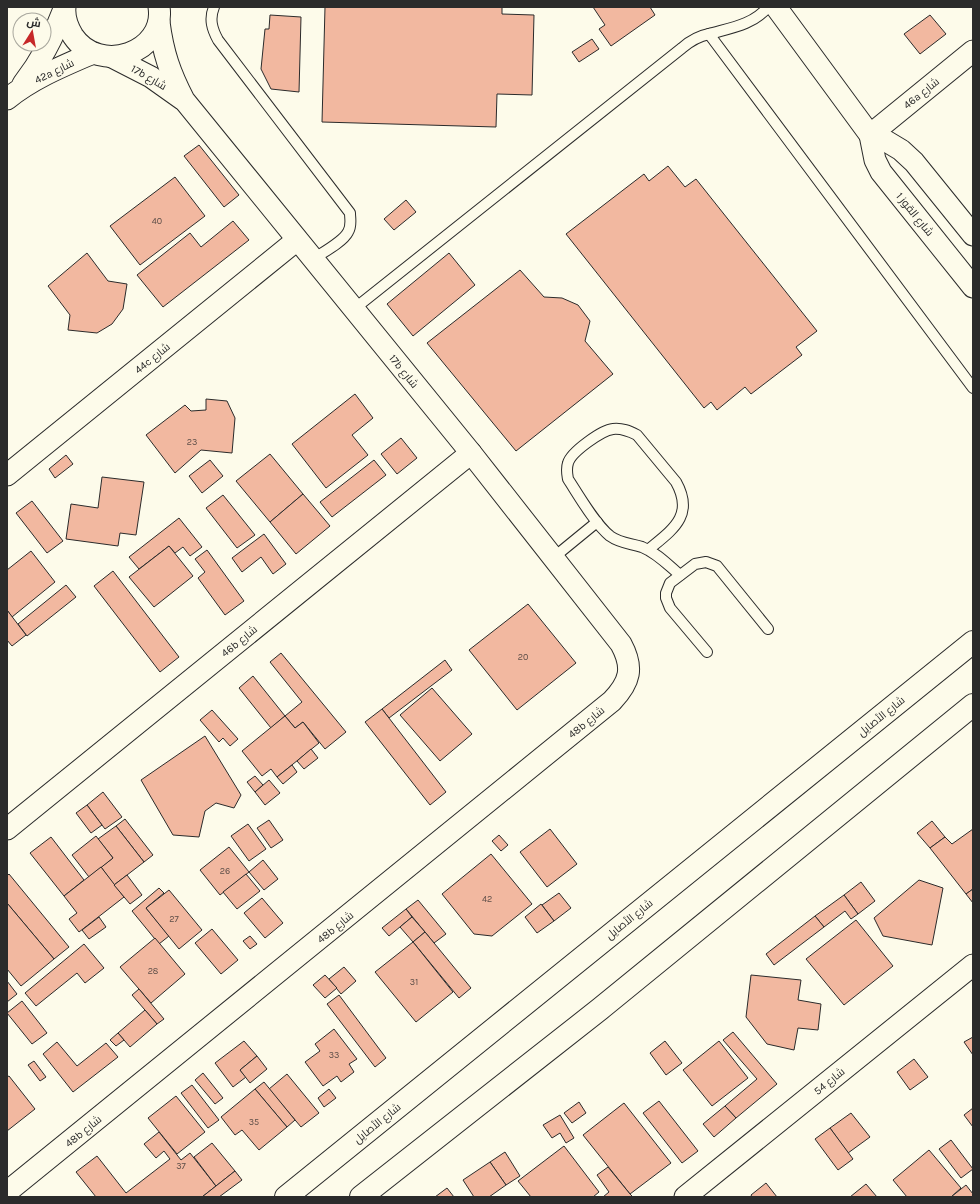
<svg xmlns="http://www.w3.org/2000/svg" width="980" height="1204" viewBox="0 0 980 1204" font-family="Karla,Cairo,sans-serif">
<style>
.building{fill:#f2b8a0;stroke:#2b2b2b}
.lines{fill:none;stroke-linecap:round;stroke-linejoin:round}
.service-casing{stroke:#2b2b2b;stroke-width:12}
.minor-casing{stroke:#2b2b2b;stroke-width:23}
.secondary-casing{stroke:#2b2b2b;stroke-width:24}
.service{stroke:#fdfbea;stroke-width:10}
.minor{stroke:#fdfbea;stroke-width:21}
.secondary{stroke:#fdfbea;stroke-width:22}
.labels{text-anchor:middle;stroke-width:3;stroke-linejoin:round;paint-order:stroke}
.number-label{font-size:9px;fill:#5d4e48}
.street-label{font-size:11px;fill:#2b2b2b;stroke:#fdfbea}
</style>
<rect width="100%" height="100%" fill="#fdfbea"/>
<g class="building">
<path d="M 325,7 L 502,7 L 502,14 L 534,15 L 532,95 L 497,94 L 496,127 L 322,122 Z"/>
<path d="M 593,7 L 650,7 L 655,15 L 611,46 L 599,29 L 605,25 Z"/>
<path d="M 270,15 L 301,17 L 299,92 L 271,89 L 261,69 L 265,29 L 269,29 Z"/>
<path d="M 930,15 L 946,34 L 920,54 L 904,34 Z"/>
<path d="M 592,39 L 599,49 L 579,62 L 572,52 Z"/>
<path d="M 199,145 L 239,195 L 224,207 L 184,156 Z"/>
<path d="M 668,166 L 685,187 L 696,179 L 817,331 L 796,347 L 802,355 L 751,394 L 745,387 L 717,410 L 711,402 L 704,408 L 566,234 L 644,174 L 649,181 Z"/>
<path d="M 175,177 L 205,216 L 140,265 L 110,226 Z"/>
<path d="M 406,200 L 416,212 L 394,230 L 384,219 Z"/>
<path d="M 233,221 L 249,240 L 163,307 L 137,275 L 190,233 L 201,247 Z"/>
<path d="M 87,253 L 108,281 L 127,284 L 123,309 L 112,324 L 97,333 L 68,330 L 70,315 L 48,286 Z"/>
<path d="M 449,253 L 475,285 L 413,336 L 387,304 Z"/>
<path d="M 520,270 L 544,297 L 562,298 L 578,305 L 590,321 L 585,341 L 613,374 L 516,451 L 427,343 Z"/>
<path d="M 355,394 L 373,418 L 352,435 L 368,455 L 326,488 L 292,444 Z"/>
<path d="M 206,399 L 227,401 L 235,418 L 232,453 L 201,450 L 175,473 L 146,435 L 185,405 L 191,411 L 206,410 Z"/>
<path d="M 401,438 L 417,458 L 397,474 L 381,454 Z"/>
<path d="M 270,454 L 303,494 L 270,522 L 236,481 Z"/>
<path d="M 66,455 L 73,464 L 55,478 L 49,469 Z"/>
<path d="M 210,460 L 223,476 L 202,493 L 189,476 Z"/>
<path d="M 374,460 L 386,475 L 332,517 L 320,502 Z"/>
<path d="M 102,477 L 144,482 L 136,535 L 120,533 L 118,546 L 66,539 L 71,504 L 98,508 Z"/>
<path d="M 303,494 L 330,526 L 296,554 L 270,522 Z"/>
<path d="M 223,495 L 255,535 L 237,548 L 206,508 Z"/>
<path d="M 32,501 L 63,541 L 47,553 L 16,513 Z"/>
<path d="M 179,518 L 202,547 L 190,556 L 183,547 L 175,553 L 169,546 L 139,569 L 129,557 Z"/>
<path d="M 264,534 L 286,564 L 273,574 L 261,557 L 242,572 L 232,558 Z"/>
<path d="M 169,546 L 193,576 L 154,607 L 129,577 Z"/>
<path d="M 207,550 L 244,601 L 225,615 L 198,578 L 205,572 L 195,559 Z"/>
<path d="M 31,551 L 55,582 L 12,617 L 7,610 L 7,570 Z"/>
<path d="M 113,571 L 179,657 L 160,672 L 94,586 Z"/>
<path d="M 66,585 L 76,597 L 27,636 L 18,624 Z"/>
<path d="M 528,604 L 576,663 L 517,710 L 469,650 Z"/>
<path d="M 7,610 L 26,635 L 12,646 L 7,640 Z"/>
<path d="M 281,653 L 346,732 L 325,749 L 303,722 L 295,728 L 285,716 L 302,702 L 270,662 Z"/>
<path d="M 445,660 L 452,670 L 389,718 L 382,709 Z"/>
<path d="M 253,676 L 285,716 L 271,728 L 239,688 Z"/>
<path d="M 432,688 L 472,734 L 440,761 L 400,715 Z"/>
<path d="M 382,709 L 446,792 L 430,805 L 365,722 Z"/>
<path d="M 212,710 L 238,739 L 230,746 L 223,738 L 219,742 L 200,720 Z"/>
<path d="M 285,716 L 295,728 L 303,722 L 319,743 L 277,777 L 271,769 L 262,776 L 242,751 Z"/>
<path d="M 205,736 L 241,795 L 234,808 L 216,803 L 205,811 L 199,837 L 173,835 L 141,780 Z"/>
<path d="M 311,749 L 318,758 L 304,769 L 297,761 Z"/>
<path d="M 292,765 L 297,772 L 283,784 L 277,777 Z"/>
<path d="M 255,776 L 263,785 L 255,792 L 247,782 Z"/>
<path d="M 269,780 L 280,793 L 265,805 L 255,792 Z"/>
<path d="M 103,792 L 122,817 L 105,829 L 87,805 Z"/>
<path d="M 87,805 L 102,825 L 91,833 L 76,813 Z"/>
<path d="M 125,819 L 153,855 L 144,862 L 116,826 Z"/>
<path d="M 269,820 L 283,840 L 271,848 L 257,828 Z"/>
<path d="M 932,821 L 945,837 L 930,848 L 917,833 Z"/>
<path d="M 248,824 L 266,849 L 249,861 L 231,836 Z"/>
<path d="M 116,826 L 144,862 L 114,885 L 101,867 L 113,858 L 98,839 Z"/>
<path d="M 550,829 L 577,864 L 547,887 L 520,852 Z"/>
<path d="M 973,829 L 973,889 L 966,894 L 930,848 L 945,837 L 952,844 Z"/>
<path d="M 499,835 L 508,845 L 501,851 L 492,841 Z"/>
<path d="M 96,836 L 113,858 L 89,877 L 72,855 Z"/>
<path d="M 51,837 L 84,880 L 64,896 L 30,853 Z"/>
<path d="M 229,847 L 249,872 L 220,895 L 200,870 Z"/>
<path d="M 491,854 L 532,904 L 492,936 L 474,934 L 442,894 Z"/>
<path d="M 263,860 L 278,879 L 264,890 L 249,872 Z"/>
<path d="M 101,867 L 124,897 L 79,932 L 69,919 L 77,913 L 64,896 Z"/>
<path d="M 9,874 L 69,947 L 54,959 L 7,903 L 7,876 Z"/>
<path d="M 246,874 L 260,891 L 237,909 L 223,892 Z"/>
<path d="M 127,875 L 142,895 L 130,904 L 114,885 Z"/>
<path d="M 919,880 L 943,888 L 932,945 L 883,936 L 874,918 Z"/>
<path d="M 861,882 L 875,901 L 858,914 L 844,895 Z"/>
<path d="M 159,888 L 164,893 L 146,908 L 169,936 L 159,944 L 132,911 Z"/>
<path d="M 973,889 L 973,903 L 966,894 Z"/>
<path d="M 169,890 L 202,930 L 179,949 L 146,908 Z"/>
<path d="M 559,893 L 571,908 L 554,921 L 542,905 Z"/>
<path d="M 844,895 L 858,914 L 851,919 L 845,911 L 824,927 L 815,916 Z"/>
<path d="M 262,898 L 283,923 L 265,938 L 244,913 Z"/>
<path d="M 418,900 L 446,934 L 434,943 L 406,909 Z"/>
<path d="M 7,903 L 54,959 L 21,986 L 7,969 Z"/>
<path d="M 541,904 L 554,921 L 537,933 L 525,917 Z"/>
<path d="M 406,909 L 412,917 L 389,936 L 382,928 Z"/>
<path d="M 815,916 L 824,927 L 774,965 L 766,954 Z"/>
<path d="M 99,917 L 106,927 L 89,939 L 82,930 Z"/>
<path d="M 412,917 L 425,932 L 413,942 L 400,927 Z"/>
<path d="M 856,920 L 893,966 L 844,1005 L 806,959 Z"/>
<path d="M 212,929 L 238,960 L 221,974 L 195,943 Z"/>
<path d="M 425,932 L 471,988 L 459,998 L 413,942 Z"/>
<path d="M 250,936 L 257,944 L 250,949 L 243,941 Z"/>
<path d="M 155,938 L 185,974 L 151,1003 L 120,967 Z"/>
<path d="M 413,942 L 453,992 L 416,1022 L 375,972 Z"/>
<path d="M 84,944 L 104,968 L 85,983 L 77,973 L 36,1006 L 25,993 Z"/>
<path d="M 344,967 L 356,981 L 341,994 L 329,979 Z"/>
<path d="M 325,975 L 337,988 L 325,998 L 313,985 Z"/>
<path d="M 751,975 L 801,980 L 798,1000 L 821,1004 L 818,1030 L 798,1028 L 794,1050 L 767,1044 L 746,1017 Z"/>
<path d="M 7,981 L 17,994 L 7,1002 Z"/>
<path d="M 139,989 L 164,1019 L 157,1024 L 132,995 Z"/>
<path d="M 339,995 L 386,1058 L 375,1067 L 327,1004 Z"/>
<path d="M 22,1001 L 47,1033 L 32,1044 L 7,1013 Z"/>
<path d="M 145,1010 L 157,1024 L 130,1047 L 118,1033 Z"/>
<path d="M 334,1029 L 357,1059 L 349,1064 L 354,1072 L 341,1082 L 337,1076 L 323,1086 L 305,1062 L 320,1051 L 315,1044 Z"/>
<path d="M 733,1032 L 777,1084 L 736,1118 L 725,1106 L 757,1079 L 723,1040 Z"/>
<path d="M 118,1033 L 124,1040 L 116,1046 L 110,1040 Z"/>
<path d="M 973,1037 L 973,1055 L 964,1042 Z"/>
<path d="M 244,1041 L 257,1056 L 240,1070 L 246,1077 L 233,1087 L 215,1063 Z"/>
<path d="M 665,1041 L 682,1063 L 666,1075 L 650,1053 Z"/>
<path d="M 719,1041 L 748,1078 L 712,1106 L 683,1070 Z"/>
<path d="M 57,1042 L 77,1066 L 106,1043 L 118,1057 L 73,1092 L 43,1054 Z"/>
<path d="M 257,1056 L 267,1069 L 250,1083 L 240,1070 Z"/>
<path d="M 914,1059 L 928,1077 L 910,1090 L 897,1072 Z"/>
<path d="M 34,1061 L 46,1077 L 40,1081 L 28,1065 Z"/>
<path d="M 203,1073 L 223,1098 L 215,1104 L 195,1080 Z"/>
<path d="M 287,1074 L 319,1113 L 301,1127 L 269,1089 Z"/>
<path d="M 9,1076 L 35,1109 L 7,1131 L 7,1077 Z"/>
<path d="M 264,1082 L 295,1120 L 287,1127 L 255,1089 Z"/>
<path d="M 192,1085 L 219,1120 L 208,1128 L 181,1093 Z"/>
<path d="M 255,1089 L 287,1127 L 259,1150 L 242,1130 L 235,1135 L 221,1117 Z"/>
<path d="M 329,1089 L 336,1098 L 324,1107 L 318,1098 Z"/>
<path d="M 176,1096 L 205,1132 L 177,1154 L 148,1118 Z"/>
<path d="M 659,1101 L 698,1151 L 682,1163 L 643,1113 Z"/>
<path d="M 579,1102 L 586,1113 L 572,1123 L 564,1113 Z"/>
<path d="M 624,1103 L 671,1163 L 630,1194 L 583,1135 Z"/>
<path d="M 725,1106 L 736,1118 L 714,1137 L 703,1124 Z"/>
<path d="M 973,1108 L 973,1127 L 964,1115 Z"/>
<path d="M 851,1113 L 870,1137 L 848,1153 L 830,1128 Z"/>
<path d="M 560,1115 L 574,1138 L 566,1143 L 560,1133 L 552,1138 L 543,1125 Z"/>
<path d="M 830,1128 L 853,1159 L 838,1170 L 815,1139 Z"/>
<path d="M 159,1132 L 181,1160 L 190,1153 L 216,1186 L 202,1197 L 96,1197 L 76,1172 L 97,1156 L 126,1193 L 170,1159 L 164,1151 L 156,1158 L 144,1144 Z"/>
<path d="M 951,1140 L 973,1169 L 961,1178 L 939,1149 Z"/>
<path d="M 212,1143 L 235,1171 L 216,1186 L 194,1157 Z"/>
<path d="M 564,1146 L 599,1192 L 593,1197 L 531,1197 L 518,1181 Z"/>
<path d="M 929,1150 L 961,1188 L 951,1197 L 907,1197 L 893,1180 Z"/>
<path d="M 505,1152 L 520,1176 L 506,1185 L 490,1162 Z"/>
<path d="M 490,1162 L 506,1185 L 489,1197 L 474,1197 L 463,1180 Z"/>
<path d="M 608,1167 L 630,1194 L 633,1197 L 603,1197 L 609,1192 L 597,1175 Z"/>
<path d="M 235,1171 L 242,1180 L 219,1197 L 202,1197 Z"/>
<path d="M 766,1183 L 777,1197 L 752,1197 L 751,1195 Z"/>
<path d="M 866,1184 L 877,1197 L 850,1197 Z"/>
<path d="M 966,1185 L 973,1194 L 973,1197 L 951,1197 Z"/>
<path d="M 447,1188 L 454,1197 L 435,1197 Z"/>
</g>
<g class="lines">
<defs>
<g id="service">
<path d="M 214,7 C 209,19 212,29 218,40 L 350,213 C 350,219 352,226 348,232 C 343,242 322,253 313,259"/>
<path d="M 709,34 L 973,388"/>
<path d="M 354,309 L 682,48 C 690,41 699,36 709,34 C 730,28 753,25 768,7"/>
<path d="M 648,550 C 672,530 695,516 676,482 L 637,435 C 629,431 622,428 613,429 C 602,430 571,452 568,463 C 566,469 567,473 568,479 C 579,496 595,524 610,536 C 621,544 631,543 642,547 C 657,553 668,565 680,575"/>
<path d="M 553,558 L 597,522"/>
<path d="M 707,652 L 670,608 L 666,598 L 666,593 L 670,583 L 695,564 L 706,562 L 717,566 L 768,629"/>
</g>
<g id="minor">
<path d="M 65,7 C 64,17 68,28 73,36 C 100,76 166,52 159,7"/>
<path d="M 776,7 L 870,135 L 875,160 L 881,172 L 973,287"/>
<path d="M 112,57 L 151,77 L 182,99"/>
<path d="M 23,84 C 41,61 54,36 64,9"/>
<path d="M 7,99 C 33,78 63,66 93,53"/>
<path d="M 870,135 L 886,141 L 901,150 L 914,162 L 973,235"/>
<path d="M 870,135 L 973,51"/>
<path d="M 7,475 L 297,240"/>
<path d="M 7,829 L 471,453"/>
<path d="M 7,1192 L 612,701 C 630,682 634,668 621,644 L 471,453 L 184,100 C 170,73 163,53 159,22"/>
<path d="M 685,1197 L 973,965"/>
</g>
<g id="secondary">
<path d="M 286,1197 L 973,642"/>
<path d="M 361,1197 L 600,1009 L 973,705"/>
</g>
</defs>
<use href="#service" class="service-casing"/>
<use href="#minor" class="minor-casing"/>
<use href="#secondary" class="secondary-casing"/>
<use href="#service" class="service"/>
<use href="#minor" class="minor"/>
<use href="#secondary" class="secondary"/>
</g>
<g class="labels">
<g class="number-label">
<text x="157" y="224">40</text>
<text x="192" y="445">23</text>
<text x="523" y="660">20</text>
<text x="225" y="874">26</text>
<text x="487" y="902">42</text>
<text x="174" y="922">27</text>
<text x="153" y="974">28</text>
<text x="414" y="985">31</text>
<text x="334" y="1058">33</text>
<text x="254" y="1125">35</text>
<text x="181" y="1169">37</text>
</g>
<g class="street-label">
<text transform="translate(54 71) rotate(-26)" y="4">42a شارع</text>
<text transform="translate(149 77) rotate(30)" y="4">17b شارع</text>
<text transform="translate(921 93) rotate(-39)" y="4">46a شارع</text>
<text transform="translate(915 214) rotate(51)" y="4">شارع القوز 1</text>
<text transform="translate(152 358) rotate(-39)" y="4">44c شارع</text>
<text transform="translate(404 371) rotate(51)" y="4">17b شارع</text>
<text transform="translate(239 641) rotate(-39)" y="4">46b شارع</text>
<text transform="translate(881 716) rotate(-39)" y="4">شارع الأصايل</text>
<text transform="translate(586 722) rotate(-39)" y="4">48b شارع</text>
<text transform="translate(629 919) rotate(-39)" y="4">شارع الأصايل</text>
<text transform="translate(335 927) rotate(-39)" y="4">48b شارع</text>
<text transform="translate(829 1081) rotate(-39)" y="4">شارع 54</text>
<text transform="translate(377 1123) rotate(-39)" y="4">شارع الأصايل</text>
<text transform="translate(83 1131) rotate(-39)" y="4">48b شارع</text>
</g>
</g>
<rect width="980" height="1204" fill="none" stroke="#2b2b2b" stroke-width="16"/>
<g transform="translate(32 32) rotate(11)"><circle r="19" fill="#fdfbea" stroke="#a9a89e"/>
<path d="M0-3L7 15L0 10L-7 15Z" fill="#c62828"/>
<text y="-6" font-size="11" font-weight="bold" text-anchor="middle" fill="#2b2b2b">ش</text>
</g>
</svg>
